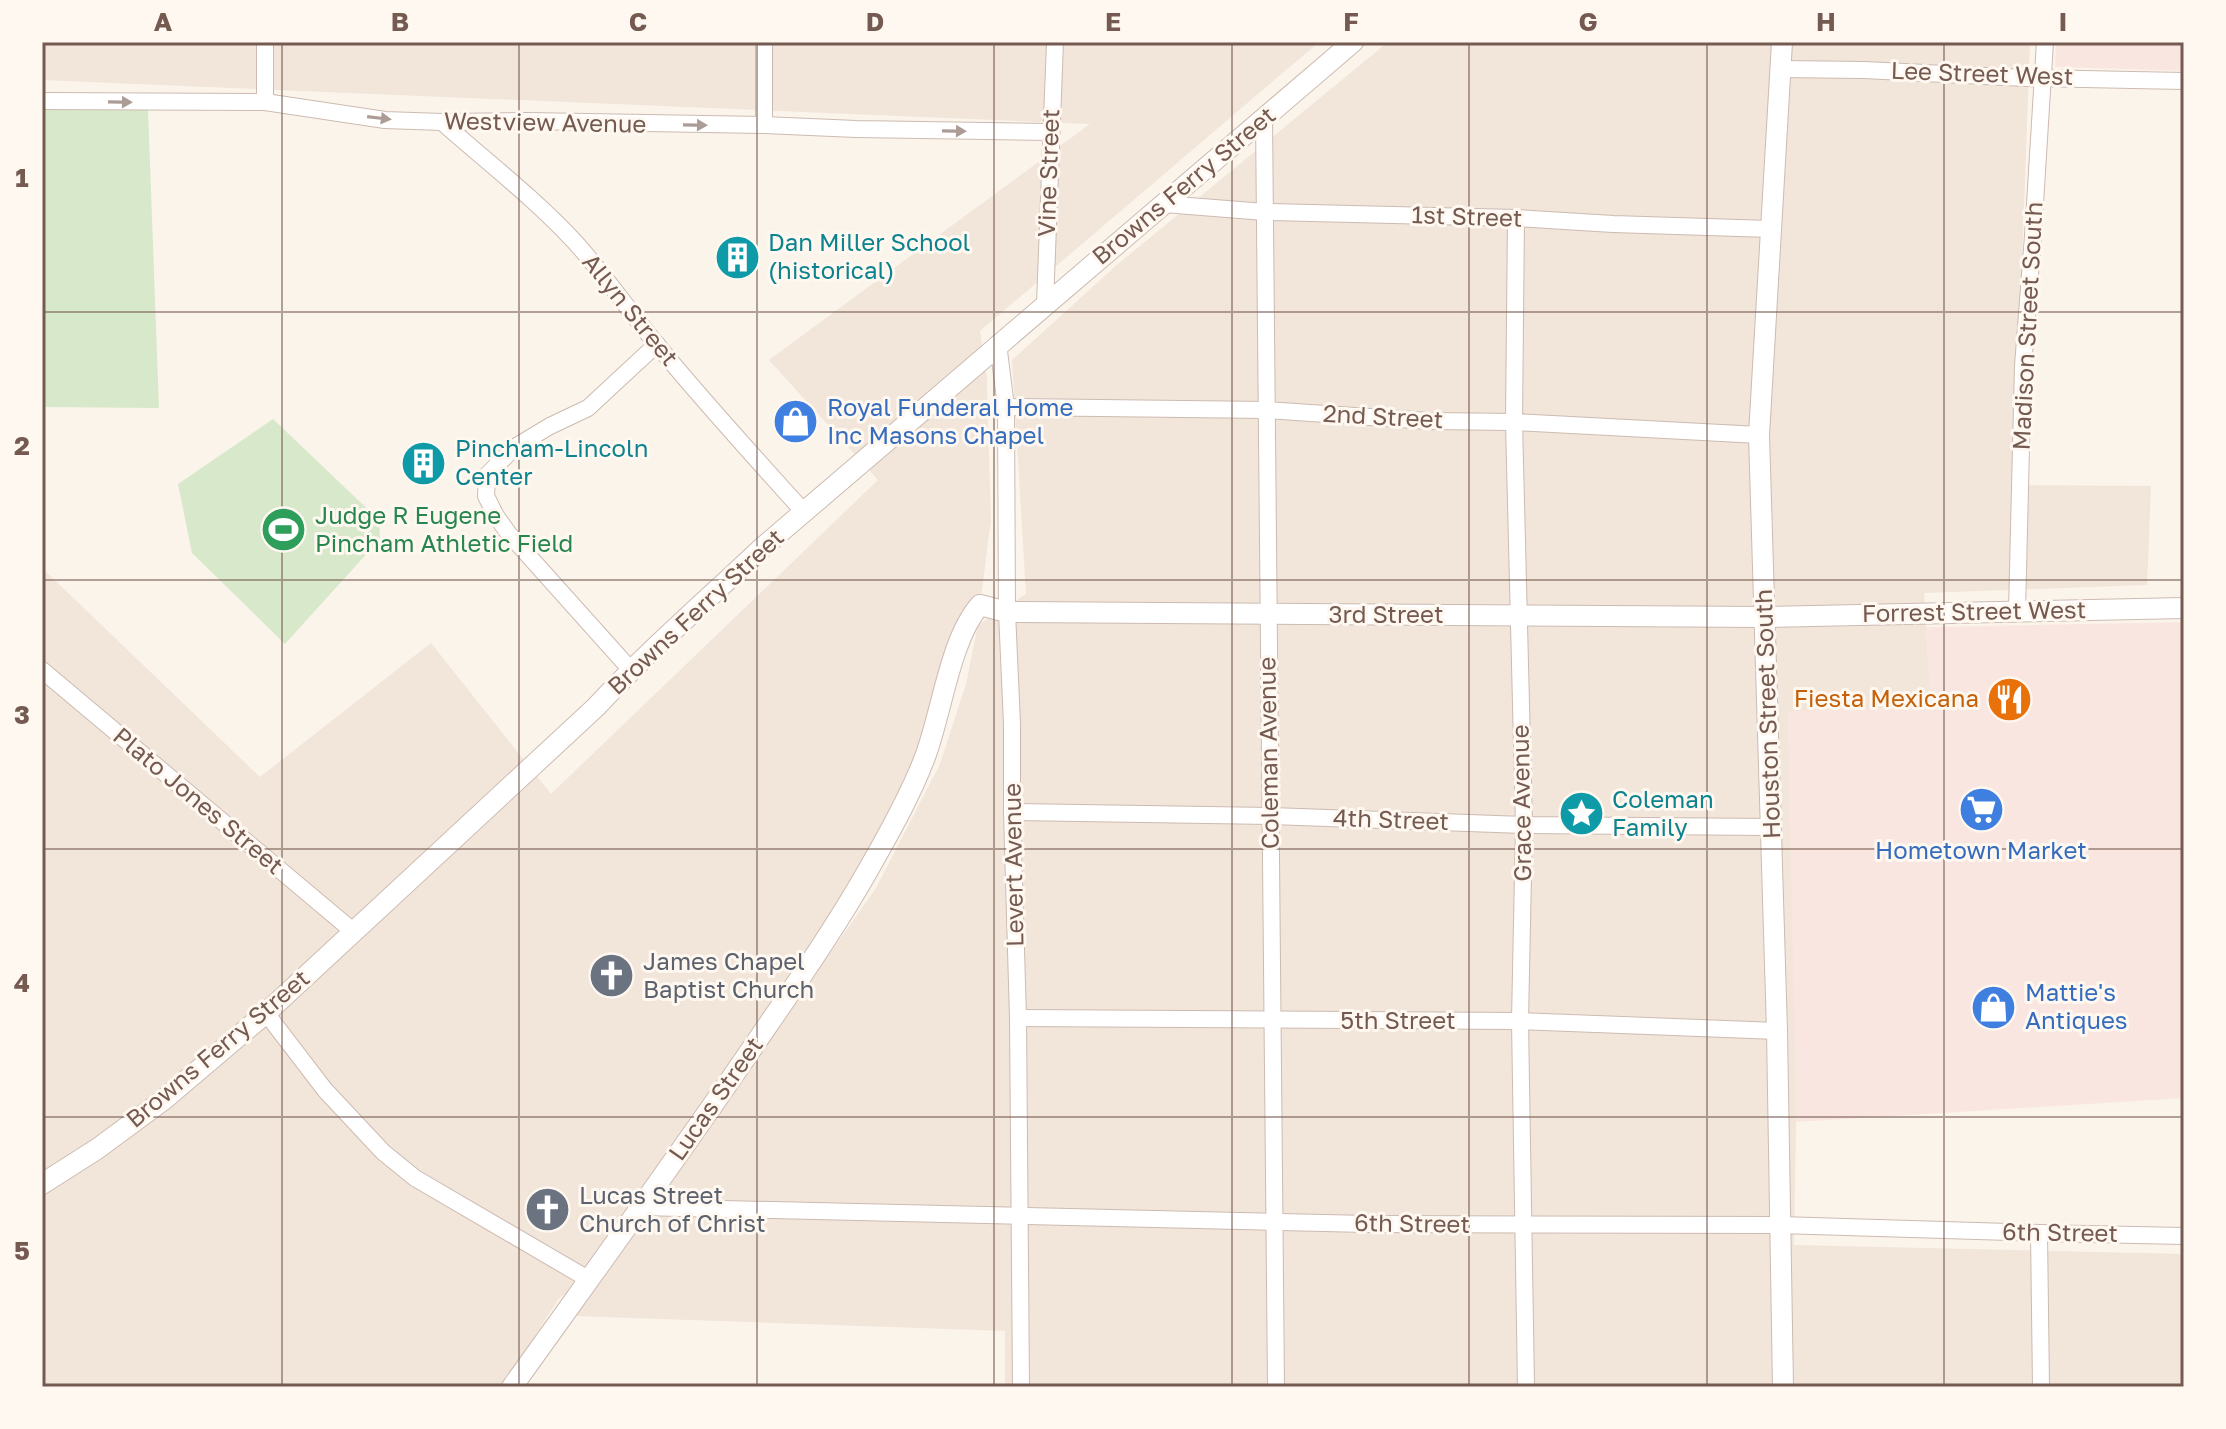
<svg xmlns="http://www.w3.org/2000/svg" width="2226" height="1429" viewBox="0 0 2226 1429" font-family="'Golos Text',sans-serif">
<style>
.residential{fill:#f2e5da}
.commercial{fill:#fae6e0}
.green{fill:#d8e8ca}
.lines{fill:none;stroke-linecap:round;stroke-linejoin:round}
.minor-casing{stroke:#cdbbb1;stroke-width:18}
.tertiary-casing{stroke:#cdbbb1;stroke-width:22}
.minor{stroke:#fff;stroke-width:16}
.tertiary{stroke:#fff;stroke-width:20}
.oneway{fill:#ac9c96}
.grid{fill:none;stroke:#745a50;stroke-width:2;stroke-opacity:0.55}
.labels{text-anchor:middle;stroke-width:6;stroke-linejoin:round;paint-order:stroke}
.street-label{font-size:24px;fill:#745a50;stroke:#fef8f1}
.culture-label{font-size:24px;fill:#0d838f;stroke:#fef8f1;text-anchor:start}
.shop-label{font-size:24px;fill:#366cbe;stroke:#fef8f1;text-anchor:start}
.leisure-label{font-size:24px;fill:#27864d;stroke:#fef8f1;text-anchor:start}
.food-label{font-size:24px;fill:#c56008;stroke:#fef8f1;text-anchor:end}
.worship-label{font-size:24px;fill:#5b616d;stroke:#fef8f1;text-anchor:start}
.neatline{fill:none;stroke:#745a50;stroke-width:3}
.grid-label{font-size:26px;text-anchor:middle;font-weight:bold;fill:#745a50}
</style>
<rect width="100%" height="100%" fill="#fbf4eb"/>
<g class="residential">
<path d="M 42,42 L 1319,42 L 980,331 L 987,380 L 991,520 L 980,605 L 938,719 L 870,867 L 588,1279 L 559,1298 L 502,1387 L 42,1387 L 42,568 L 260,777 L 431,643 L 551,794 L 878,480 L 769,360 L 1090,124 L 42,80 Z"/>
<path d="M 1388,42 L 2030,42 L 2014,485 L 2151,486 L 2147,585 L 1924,593 L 1931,708 L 1788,712 L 1794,952 L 1796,1122 L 1794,1245 L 2184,1254 L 2184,1387 L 1005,1387 L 1005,1331 L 574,1316 L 876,888 L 940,764 L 966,684 L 978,625 L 1026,594 L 1012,360 L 1118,264 Z"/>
</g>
<g class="commercial">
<path d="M 2056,42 L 2184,42 L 2184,71 L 2055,67 Z"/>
<path d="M 2184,622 L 2184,1098 L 1796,1122 L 1788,711 L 1931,708 L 1926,627 Z"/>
</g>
<g class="green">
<path d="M 42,107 L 148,109 L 159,408 L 42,407 Z"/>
<path d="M 273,419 L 379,520 L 380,539 L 285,644 L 192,553 L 178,484 Z"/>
</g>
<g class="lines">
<defs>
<g id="minor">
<path d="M 764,42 L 764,125"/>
<path d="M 1780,69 L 1864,70 L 2026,78 L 2184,81"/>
<path d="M 42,101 L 265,102 L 385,120 L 442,122 L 527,121 L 764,125 L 856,129 L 1050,132"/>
<path d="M 265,102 L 265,42"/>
<path d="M 1264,118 L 1276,1387"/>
<path d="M 442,122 C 486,161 534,198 574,241 C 604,274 629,311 658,346 C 705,403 754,457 803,511"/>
<path d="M 1164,204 L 1265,212 L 1516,218 L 1613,224 L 1770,229"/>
<path d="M 1516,218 L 1514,422 L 1524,825 L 1520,1021 L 1526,1387"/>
<path d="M 1045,304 L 1055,42"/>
<path d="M 998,343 L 1006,407 L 1007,612 L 1012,724 L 1012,812 L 1018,1018 L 1021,1387"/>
<path d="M 1006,407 L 1267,410 L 1429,421 L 1514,422 L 1759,435"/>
<path d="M 2017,611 L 2023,366 L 2033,236 L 2045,42"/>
<path d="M 630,669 L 509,534 L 496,516 L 486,496 L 487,475 L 515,447 L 550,426 L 588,408 L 657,344"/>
<path d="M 42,670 L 354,932"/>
<path d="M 1012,812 L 1271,816 L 1524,825 L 1770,827"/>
<path d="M 266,1013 L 325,1090 L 383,1152 L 415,1178 L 588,1279"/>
<path d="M 1018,1018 L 1520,1021 L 1777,1031"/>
<path d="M 640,1207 L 1367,1224 L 1780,1225 L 2039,1233 L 2184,1236"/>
<path d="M 2039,1233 L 2041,1387"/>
</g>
<g id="tertiary">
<path d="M 1782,42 L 1759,435 L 1777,1031 L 1783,1387"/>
<path d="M 42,1184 L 97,1149 L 162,1101 L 266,1013 L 596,707 C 648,651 707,600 763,547 L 1353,42"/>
<path d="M 512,1387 C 590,1278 670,1168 746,1057 C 789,994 834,931 871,865 C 891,830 911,794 925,757 C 942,712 950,639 980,605 L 1007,612 L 1765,617 L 2184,608"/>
</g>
</defs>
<use href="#minor" class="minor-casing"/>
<use href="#tertiary" class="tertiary-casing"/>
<use href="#minor" class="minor"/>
<use href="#tertiary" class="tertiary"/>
</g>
<defs><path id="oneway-solid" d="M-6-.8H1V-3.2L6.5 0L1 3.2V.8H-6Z" transform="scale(2)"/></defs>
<g class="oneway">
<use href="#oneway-solid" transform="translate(120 102) rotate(1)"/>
<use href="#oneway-solid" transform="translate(379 118) rotate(7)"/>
<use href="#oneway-solid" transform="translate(695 125) rotate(1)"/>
<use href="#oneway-solid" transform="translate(954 131) rotate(1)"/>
</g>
<path class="grid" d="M 282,42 L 282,1387M 519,42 L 519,1387M 757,42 L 757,1387M 994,42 L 994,1387M 1232,42 L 1232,1387M 1469,42 L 1469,1387M 1707,42 L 1707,1387M 1944,42 L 1944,1387M 42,312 L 2184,312M 42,580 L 2184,580M 42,849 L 2184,849M 42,1117 L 2184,1117"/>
<defs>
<symbol id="building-disc" viewBox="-11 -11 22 22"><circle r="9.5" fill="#0f9aa8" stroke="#fef8f1"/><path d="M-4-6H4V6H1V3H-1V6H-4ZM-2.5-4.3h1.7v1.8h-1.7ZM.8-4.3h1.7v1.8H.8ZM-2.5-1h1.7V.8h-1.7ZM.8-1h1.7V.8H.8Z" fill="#fff"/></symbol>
<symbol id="shop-disc" viewBox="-11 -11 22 22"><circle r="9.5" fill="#3f7fe0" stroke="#fef8f1"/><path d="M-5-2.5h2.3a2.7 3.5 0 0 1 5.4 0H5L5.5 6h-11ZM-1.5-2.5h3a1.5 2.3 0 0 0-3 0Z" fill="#fff"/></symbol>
<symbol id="stadium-disc" viewBox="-11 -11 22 22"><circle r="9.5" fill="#2e9e5b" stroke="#fef8f1"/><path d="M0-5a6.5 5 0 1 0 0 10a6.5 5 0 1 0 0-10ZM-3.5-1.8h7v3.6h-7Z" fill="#fff"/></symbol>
<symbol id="restaurant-disc" viewBox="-11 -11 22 22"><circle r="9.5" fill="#e8710a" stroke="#fef8f1"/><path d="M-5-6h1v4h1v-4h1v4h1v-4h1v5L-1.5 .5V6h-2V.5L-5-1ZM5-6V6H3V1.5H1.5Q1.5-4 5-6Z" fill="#fff"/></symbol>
<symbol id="supermarket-disc" viewBox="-11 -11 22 22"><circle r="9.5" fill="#3f7fe0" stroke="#fef8f1"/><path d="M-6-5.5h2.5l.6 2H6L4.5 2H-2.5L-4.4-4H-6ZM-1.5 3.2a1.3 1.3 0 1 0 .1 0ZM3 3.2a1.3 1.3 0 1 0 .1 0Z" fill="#fff"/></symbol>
<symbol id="sight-disc" viewBox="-11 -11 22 22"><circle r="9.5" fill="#0f9aa8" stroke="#fef8f1"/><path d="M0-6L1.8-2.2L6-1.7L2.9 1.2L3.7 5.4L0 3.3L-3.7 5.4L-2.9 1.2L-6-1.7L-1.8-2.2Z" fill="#fff"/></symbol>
<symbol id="church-disc" viewBox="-11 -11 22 22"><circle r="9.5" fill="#6b7280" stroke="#fef8f1"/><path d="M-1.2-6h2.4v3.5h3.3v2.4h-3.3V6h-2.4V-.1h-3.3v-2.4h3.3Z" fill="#fff"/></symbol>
</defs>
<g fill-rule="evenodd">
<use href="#building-disc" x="712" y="232" width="51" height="51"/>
<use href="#shop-disc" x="770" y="396" width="51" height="51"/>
<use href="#building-disc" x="398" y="438" width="51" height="51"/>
<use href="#stadium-disc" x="258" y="504" width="51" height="51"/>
<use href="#restaurant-disc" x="1984" y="674" width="51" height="51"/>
<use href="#supermarket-disc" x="1956" y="784" width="51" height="51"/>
<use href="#sight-disc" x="1556" y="788" width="51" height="51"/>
<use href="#church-disc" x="586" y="950" width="51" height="51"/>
<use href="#shop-disc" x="1968" y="982" width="51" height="51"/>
<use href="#church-disc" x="522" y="1184" width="51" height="51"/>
</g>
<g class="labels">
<g class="street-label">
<text transform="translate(1982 74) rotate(2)" y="8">Lee Street West</text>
<text transform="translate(545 123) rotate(1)" y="8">Westview Avenue</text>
<text transform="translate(1049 173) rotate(-88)" y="8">Vine Street</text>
<text transform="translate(1184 186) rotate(-40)" y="8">Browns Ferry Street</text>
<text transform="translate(1467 217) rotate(2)" y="8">1st Street</text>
<text transform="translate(630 310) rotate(51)" y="8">Allyn Street</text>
<text transform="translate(2028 326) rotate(-87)" y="8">Madison Street South</text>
<text transform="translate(1383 417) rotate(3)" y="8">2nd Street</text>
<text transform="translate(696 612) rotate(-43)" y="8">Browns Ferry Street</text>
<text transform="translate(1974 612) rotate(-1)" y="8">Forrest Street West</text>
<text x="1386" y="623">3rd Street</text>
<text transform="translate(1768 714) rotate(-92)" y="8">Houston Street South</text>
<text transform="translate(1269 753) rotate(-91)" y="8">Coleman Avenue</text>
<text transform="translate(198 801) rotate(40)" y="8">Plato Jones Street</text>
<text transform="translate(1522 803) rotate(-91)" y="8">Grace Avenue</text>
<text transform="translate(1391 820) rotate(2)" y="8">4th Street</text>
<text transform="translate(1014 865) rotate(-91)" y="8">Levert Avenue</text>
<text x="1398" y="1029">5th Street</text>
<text transform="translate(218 1049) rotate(-40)" y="8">Browns Ferry Street</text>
<text transform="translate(716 1099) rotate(-55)" y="8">Lucas Street</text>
<text transform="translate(1412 1224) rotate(1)" y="8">6th Street</text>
<text transform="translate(2060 1233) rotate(1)" y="8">6th Street</text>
</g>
<g class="culture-label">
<text x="768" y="251">Dan Miller School<tspan x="768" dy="28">(historical)</tspan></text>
<text x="455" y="457">Pincham-Lincoln<tspan x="455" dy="28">Center</tspan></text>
<text x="1612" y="808">Coleman<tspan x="1612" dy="28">Family</tspan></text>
</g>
<g class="shop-label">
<text x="827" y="416">Royal Funderal Home<tspan x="827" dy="28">Inc Masons Chapel</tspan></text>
<text x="1981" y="859" text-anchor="middle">Hometown Market</text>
<text x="2025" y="1001">Mattie's<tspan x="2025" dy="28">Antiques</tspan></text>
</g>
<g class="leisure-label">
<text x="315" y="524">Judge R Eugene<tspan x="315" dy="28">Pincham Athletic Field</tspan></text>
</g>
<g class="food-label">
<text x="1979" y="707">Fiesta Mexicana</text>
</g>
<g class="worship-label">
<text x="643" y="970">James Chapel<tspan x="643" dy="28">Baptist Church</tspan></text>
<text x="579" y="1204">Lucas Street<tspan x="579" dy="28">Church of Christ</tspan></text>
</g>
</g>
<rect width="2226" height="1429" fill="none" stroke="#fef8f1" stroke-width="88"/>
<rect x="44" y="44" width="2138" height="1341" class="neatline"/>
<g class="grid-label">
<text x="163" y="31">A</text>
<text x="400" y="31">B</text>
<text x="638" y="31">C</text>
<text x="875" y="31">D</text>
<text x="1113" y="31">E</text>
<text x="1351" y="31">F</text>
<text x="1588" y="31">G</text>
<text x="1826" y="31">H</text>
<text x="2063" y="31">I</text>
<text x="22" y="187">1</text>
<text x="22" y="455">2</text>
<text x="22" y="724">3</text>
<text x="22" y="992">4</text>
<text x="22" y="1260">5</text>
</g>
</svg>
